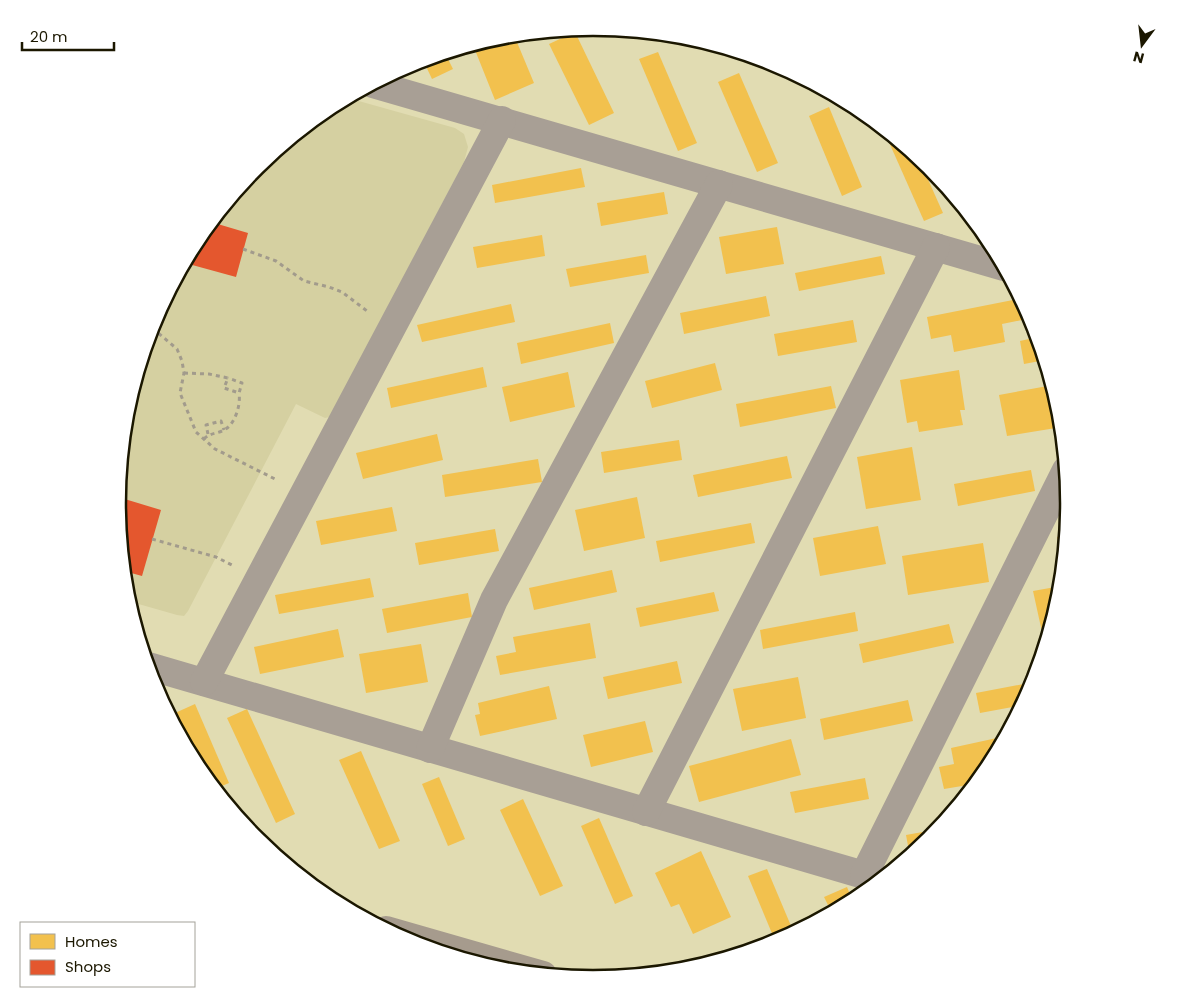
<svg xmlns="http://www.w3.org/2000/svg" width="1187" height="1007" viewBox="0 0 1187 1007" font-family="Poppins,sans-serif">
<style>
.green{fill:#d5d0a1}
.homes{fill:#f2c14e}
.shops{fill:#e4572e}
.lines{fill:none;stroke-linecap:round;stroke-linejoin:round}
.path{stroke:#a29b8c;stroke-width:3;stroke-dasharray:4 4;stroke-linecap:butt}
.street{stroke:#a89f95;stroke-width:28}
.secondary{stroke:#a69b8d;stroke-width:28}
.rim{fill:none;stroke:#1b1700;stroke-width:2.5}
</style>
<rect width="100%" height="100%" fill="#e1dcb2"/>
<path class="green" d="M 348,98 L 455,128 L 464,134 L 468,147 L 464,162 L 330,417 L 325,418 L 296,404 L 188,611 L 184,616 L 177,615 L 128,601 L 118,503 L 127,410 L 154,321 L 198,239 L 257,167 L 329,108 Z"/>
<g class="homes">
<path d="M 575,32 L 614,113 L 589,125 L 549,44 Z"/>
<path d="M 514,35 L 534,83 L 495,100 L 473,45 L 501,37 Z"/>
<path d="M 658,52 L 697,143 L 678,151 L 639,59 Z"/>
<path d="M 445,53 L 453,69 L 432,79 L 423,60 Z"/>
<path d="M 739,73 L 778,163 L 757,172 L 718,82 Z"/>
<path d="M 829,107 L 862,187 L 842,196 L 809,116 Z"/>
<path d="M 894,137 L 918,157 L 943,213 L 924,221 L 888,140 Z"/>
<path d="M 581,168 L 585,187 L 495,203 L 492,185 Z"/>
<path d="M 664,192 L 668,214 L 601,226 L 597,203 Z"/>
<path d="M 777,227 L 784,264 L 726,274 L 719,237 Z"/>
<path d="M 542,235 L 545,256 L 477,268 L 473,247 Z"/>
<path d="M 646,255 L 649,273 L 570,287 L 566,269 Z"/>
<path d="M 881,256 L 885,274 L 799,291 L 795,273 Z"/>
<path d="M 766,296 L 770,316 L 684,334 L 680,313 Z"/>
<path d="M 1018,299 L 1022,320 L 1002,324 L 1005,342 L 954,352 L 951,335 L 931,339 L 927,317 Z"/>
<path d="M 511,304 L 515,322 L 422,342 L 417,325 Z"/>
<path d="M 853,320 L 857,342 L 778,356 L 774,334 Z"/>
<path d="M 610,323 L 614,343 L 521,364 L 517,343 Z"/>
<path d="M 1038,337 L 1045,360 L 1024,364 L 1020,341 Z"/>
<path d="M 715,363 L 722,390 L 652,408 L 645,381 Z"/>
<path d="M 483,367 L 487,387 L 391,408 L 387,388 Z"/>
<path d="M 959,370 L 965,410 L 960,410 L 963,425 L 919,432 L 917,421 L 907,423 L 900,380 Z"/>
<path d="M 568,372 L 575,407 L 510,422 L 502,387 Z"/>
<path d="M 1053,385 L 1060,411 L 1062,427 L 1007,436 L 999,395 Z"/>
<path d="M 831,386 L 836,408 L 740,427 L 736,404 Z"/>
<path d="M 437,434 L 443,460 L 363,479 L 356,453 Z"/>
<path d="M 679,440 L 682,460 L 604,473 L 601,452 Z"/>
<path d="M 912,447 L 921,500 L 866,509 L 857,457 Z"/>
<path d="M 787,456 L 792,478 L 698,497 L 693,475 Z"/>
<path d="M 538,459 L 542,482 L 445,497 L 442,475 Z"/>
<path d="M 1031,470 L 1035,491 L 958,506 L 954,484 Z"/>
<path d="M 637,497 L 645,538 L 584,551 L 575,510 Z"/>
<path d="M 392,507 L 397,531 L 321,545 L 316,521 Z"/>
<path d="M 751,523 L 755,543 L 660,562 L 656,541 Z"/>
<path d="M 878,526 L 886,564 L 820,576 L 813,538 Z"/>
<path d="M 495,529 L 499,551 L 419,565 L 415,543 Z"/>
<path d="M 1066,535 L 1064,556 L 1062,557 L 1057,537 Z"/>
<path d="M 983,543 L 989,582 L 908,595 L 902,556 Z"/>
<path d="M 612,570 L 617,592 L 534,610 L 529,588 Z"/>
<path d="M 370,578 L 374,597 L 279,614 L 275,595 Z"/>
<path d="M 1061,586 L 1050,630 L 1042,632 L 1033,591 Z"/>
<path d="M 714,592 L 719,611 L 640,627 L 636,608 Z"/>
<path d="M 468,593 L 472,617 L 387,633 L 382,609 Z"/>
<path d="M 855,612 L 858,631 L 763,649 L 760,630 Z"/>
<path d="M 590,623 L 596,658 L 500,675 L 496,656 L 516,652 L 513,637 Z"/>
<path d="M 949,624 L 954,643 L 863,663 L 859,644 Z"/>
<path d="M 338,629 L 344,657 L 260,674 L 254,647 Z"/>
<path d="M 421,644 L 428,682 L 366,693 L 359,654 Z"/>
<path d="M 677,661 L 682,683 L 608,699 L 603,677 Z"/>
<path d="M 798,677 L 806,718 L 742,731 L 733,689 Z"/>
<path d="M 1034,682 L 1023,705 L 980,713 L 976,693 Z"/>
<path d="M 549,686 L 557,719 L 480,736 L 475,715 L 480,714 L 478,703 Z"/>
<path d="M 908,700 L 913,721 L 824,740 L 820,719 Z"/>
<path d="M 195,704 L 229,783 L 215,789 L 201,772 L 175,713 Z"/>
<path d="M 247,709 L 295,814 L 276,823 L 227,718 Z"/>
<path d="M 645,721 L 653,752 L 591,767 L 583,735 Z"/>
<path d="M 1006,736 L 989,768 L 970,792 L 968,785 L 944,789 L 939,767 L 954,764 L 951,748 Z"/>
<path d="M 791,739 L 801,775 L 699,802 L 689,766 Z"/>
<path d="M 361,751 L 400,841 L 379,849 L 339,760 Z"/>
<path d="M 439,777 L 465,839 L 448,846 L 422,784 Z"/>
<path d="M 865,778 L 869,799 L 795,813 L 790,792 Z"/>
<path d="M 523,799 L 563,886 L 540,896 L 500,810 Z"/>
<path d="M 599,818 L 633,896 L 615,904 L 581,826 Z"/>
<path d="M 939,829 L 930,840 L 910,856 L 906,835 Z"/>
<path d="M 701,851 L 731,917 L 693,934 L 679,904 L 671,907 L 655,873 Z"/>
<path d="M 767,869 L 794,933 L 776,943 L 748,876 Z"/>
<path d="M 847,887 L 853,902 L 832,913 L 824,897 Z"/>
</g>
<g class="shops">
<path d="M 211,222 L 248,233 L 236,277 L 185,263 L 198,239 Z"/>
<path d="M 118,497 L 161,510 L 142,576 L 124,571 Z"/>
</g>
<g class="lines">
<g class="path">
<path d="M 243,249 L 276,261 L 304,281 L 329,287 L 342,292 L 367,311"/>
<path d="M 151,332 L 157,332 L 177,349 L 182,361 L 184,373 L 180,393 L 196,432 L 215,449 L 277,480"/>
<path d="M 184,373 L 209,374 L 228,378 L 224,388 L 239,393 L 242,383 L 228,378"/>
<path d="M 208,434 L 206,425 L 221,421 L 224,430"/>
<path d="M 204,439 C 210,433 215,434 222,431 C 235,426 241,405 239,393"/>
<path d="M 152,539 L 216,557 L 232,565"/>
</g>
<g class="street">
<path d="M 373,84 L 1004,267"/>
<path d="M 148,666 L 881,880"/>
<path d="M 204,682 L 502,120"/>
<path d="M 430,749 L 494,600 L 719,184"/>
<path d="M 646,812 L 936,247"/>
<path d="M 864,875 L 1066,470"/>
</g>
<path class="secondary" d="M 386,930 L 543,975"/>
</g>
<path d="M0 0H1187V1007H0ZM126 503a467 467 0 1 1 934 0a467 467 0 1 1-934 0Z" fill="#fff" fill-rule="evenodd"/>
<path class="rim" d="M126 503a467 467 0 1 1 934 0a467 467 0 1 1-934 0Z"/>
<rect x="20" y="922" width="175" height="65" fill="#ffffff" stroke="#a4a299"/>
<rect x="30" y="934" width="25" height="15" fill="#f2c14e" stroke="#a4a299"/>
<text x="65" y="947" font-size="15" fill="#1b1700">Homes</text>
<rect x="30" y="960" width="25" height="15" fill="#e4572e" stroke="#a4a299"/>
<text x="65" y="972" font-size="15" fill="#1b1700">Shops</text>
<g transform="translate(1142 45) rotate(195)" stroke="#ffffff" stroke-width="4" paint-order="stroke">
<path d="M0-4L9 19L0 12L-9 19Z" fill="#1b1700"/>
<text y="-8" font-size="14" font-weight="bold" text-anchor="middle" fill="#1b1700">N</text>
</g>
<path d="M22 42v8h92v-8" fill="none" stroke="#1b1700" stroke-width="2.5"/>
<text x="30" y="42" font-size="15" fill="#1b1700" stroke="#ffffff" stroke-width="4" paint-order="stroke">20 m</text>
</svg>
